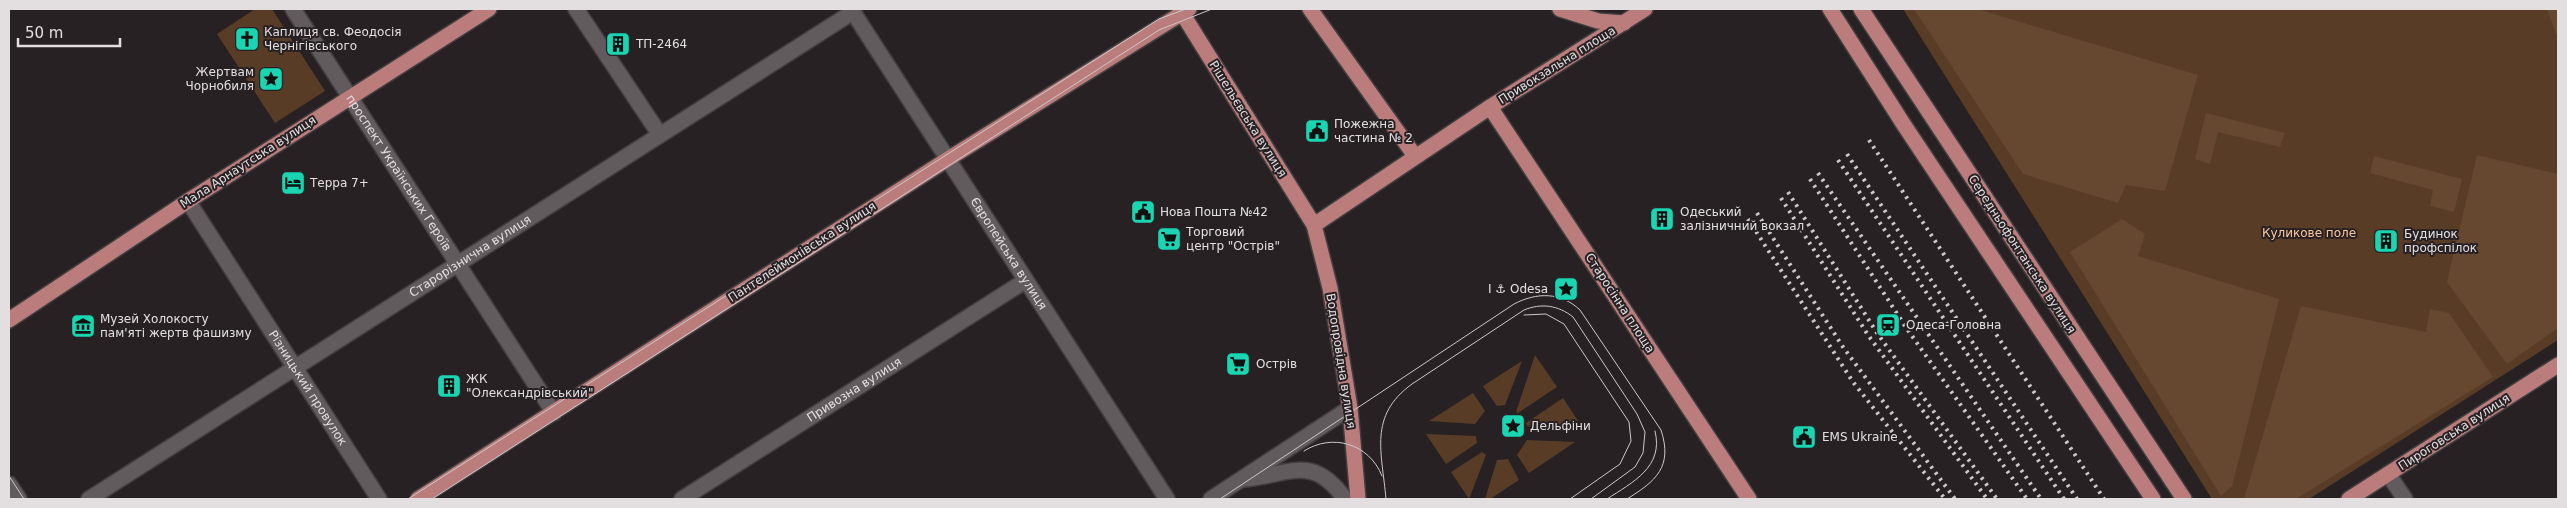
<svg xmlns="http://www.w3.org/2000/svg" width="2567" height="508" viewBox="0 0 2567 508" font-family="'DejaVu Sans',sans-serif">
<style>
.green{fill:#583c26}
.forest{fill:#664831}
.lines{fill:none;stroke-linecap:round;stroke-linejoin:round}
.minor-casing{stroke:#433e40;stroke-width:18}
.major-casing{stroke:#433e40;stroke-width:18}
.minor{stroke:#625b5e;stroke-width:15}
.major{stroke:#ba7d7b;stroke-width:15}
.tram{stroke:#cdc8ca;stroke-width:1}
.rail{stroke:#cdc8ca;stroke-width:4;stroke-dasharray:2.5 5;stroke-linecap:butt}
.labels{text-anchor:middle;stroke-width:4;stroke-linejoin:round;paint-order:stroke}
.poi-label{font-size:12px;fill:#e3dfe1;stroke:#272124;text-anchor:start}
.street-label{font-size:12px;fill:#e3dfe1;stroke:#272124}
.park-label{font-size:12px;fill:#fec79d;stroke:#272124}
</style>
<rect width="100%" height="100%" fill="#272124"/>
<g class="green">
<path d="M 255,9 L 272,9 L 325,91 L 275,123 L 217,34 Z"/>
<path d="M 1903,9 L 2558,9 L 2558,340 L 2309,499 L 2212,499 Z"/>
<path d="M 1535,355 L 1557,387 L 1518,413 L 1516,412 Z"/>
<path d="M 1522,361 L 1505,405 L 1497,406 L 1483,386 Z"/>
<path d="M 1473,393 L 1485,411 L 1475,424 L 1429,421 Z"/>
<path d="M 1563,398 L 1584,430 L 1527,426 L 1526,423 Z"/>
<path d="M 1426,434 L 1476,436 L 1477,443 L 1446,464 Z"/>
<path d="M 1527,440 L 1575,442 L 1529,473 L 1517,455 Z"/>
<path d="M 1482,452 L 1486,455 L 1469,499 L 1451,472 Z"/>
<path d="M 1508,459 L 1519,480 L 1490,499 L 1485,499 L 1497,460 Z"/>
</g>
<g class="forest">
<path d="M 1914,9 L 1977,9 L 2198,75 L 2165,191 L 2126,185 L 2118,203 L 2023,174 Z"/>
<path d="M 2547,9 L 2558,9 L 2558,39 Z"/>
<path d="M 2206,113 L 2285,133 L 2280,147 L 2218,132 L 2210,164 L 2195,159 Z"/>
<path d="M 2477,155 L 2558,174 L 2558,328 L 2507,364 L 2447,282 Z"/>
<path d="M 2374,156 L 2462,179 L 2454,212 L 2430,206 L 2433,190 L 2370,173 Z"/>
<path d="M 2122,219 L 2145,234 L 2138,256 L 2279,299 L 2232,486 L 2221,496 L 2070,252 Z"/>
<path d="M 2301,306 L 2426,332 L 2430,309 L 2449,313 L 2493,377 L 2296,499 L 2244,499 Z"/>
</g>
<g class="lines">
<defs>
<g id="minor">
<path id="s1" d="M 293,9 L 554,413"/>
<path d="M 576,9 L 660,135"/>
<path id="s2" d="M 851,9 L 1167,499"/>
<path id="s3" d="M 188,201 L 379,499"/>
<path d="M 2388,474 L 2405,499"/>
<path d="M 1244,479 C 1290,475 1312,453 1345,499"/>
<path d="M 9,484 L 19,499"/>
<path id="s4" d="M 89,499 L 853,12"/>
<path id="s5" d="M 682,499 L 1025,281"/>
<path d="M 1211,499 L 1350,408"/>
</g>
<g id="major">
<path d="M 1310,9 L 1415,156"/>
<path d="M 1560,9 L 1598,21 L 1624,23"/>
<path d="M 1830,9 L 1904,125 L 2153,499"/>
<path d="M 1861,9 L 2184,499"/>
<path d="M 1182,13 L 1314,225 L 1330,288 L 1350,408 L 1358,499"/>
<path d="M 1490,107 L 1749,499"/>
<path d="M 1314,225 L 1490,107 L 1645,9"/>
<path d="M 9,320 L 188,201 L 489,9"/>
<path d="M 418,499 L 948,159 L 1189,9"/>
<path d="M 2349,499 L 2558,365"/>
</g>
</defs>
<use href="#minor" class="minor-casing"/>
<use href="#major" class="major-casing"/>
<use href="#minor" class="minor"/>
<use href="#major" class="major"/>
<g class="tram">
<path d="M 1524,315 L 1546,314 L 1564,324 L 1629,422 L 1631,441 L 1620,464 L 1570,499"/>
<path d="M 1304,451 C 1332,433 1369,443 1382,476"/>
<path d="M 9,476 L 24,499"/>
<path d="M 408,499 L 1159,19 L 1186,9"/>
<path d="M 432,499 L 1159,30 L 1212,9"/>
<path d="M 1220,499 L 1514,304 C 1537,292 1561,292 1580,310 L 1661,430 C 1673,467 1656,481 1627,499"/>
<path d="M 1386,499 C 1382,452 1368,416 1412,384 L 1524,310 C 1541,303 1558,305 1573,317 L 1637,414 L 1645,432 L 1643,453 L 1635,467 L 1591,499"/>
<path d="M 1607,499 C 1633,482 1664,467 1655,431"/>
</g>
<g class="rail">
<path d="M 1869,140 L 2104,499"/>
<path d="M 1847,154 L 2077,499"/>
<path d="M 1838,160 L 2064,499"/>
<path d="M 1818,173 L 2041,499"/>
<path d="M 1810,179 L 1905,326 L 2027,499"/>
<path d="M 1788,192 L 1877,333 L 1997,499"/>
<path d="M 1781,198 L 1868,335 L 1987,499"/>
<path d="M 1757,213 L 1843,347 L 1955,499"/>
<path d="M 1748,219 L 1853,382 L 1945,499"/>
</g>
</g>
<defs>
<symbol id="church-square" viewBox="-11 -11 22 22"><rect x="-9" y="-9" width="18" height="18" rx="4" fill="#19d5b2" stroke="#272124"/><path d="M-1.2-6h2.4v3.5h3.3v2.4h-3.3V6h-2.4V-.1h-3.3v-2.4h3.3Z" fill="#111"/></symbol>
<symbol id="building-square" viewBox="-11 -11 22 22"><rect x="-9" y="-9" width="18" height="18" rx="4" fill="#19d5b2" stroke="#272124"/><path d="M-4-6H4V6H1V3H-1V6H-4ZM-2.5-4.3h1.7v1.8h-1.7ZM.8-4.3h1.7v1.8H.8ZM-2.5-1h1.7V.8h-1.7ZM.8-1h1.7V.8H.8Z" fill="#111"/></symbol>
<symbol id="sight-square" viewBox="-11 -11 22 22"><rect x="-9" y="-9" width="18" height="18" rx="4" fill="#19d5b2" stroke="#272124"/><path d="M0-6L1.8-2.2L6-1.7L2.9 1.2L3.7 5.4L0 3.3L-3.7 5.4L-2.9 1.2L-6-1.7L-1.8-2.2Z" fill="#111"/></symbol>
<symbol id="civic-square" viewBox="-11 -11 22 22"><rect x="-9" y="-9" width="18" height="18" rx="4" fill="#19d5b2" stroke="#272124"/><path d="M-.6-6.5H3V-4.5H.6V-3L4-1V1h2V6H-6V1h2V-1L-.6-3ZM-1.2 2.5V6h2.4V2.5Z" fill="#111"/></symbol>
<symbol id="hotel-square" viewBox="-11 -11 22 22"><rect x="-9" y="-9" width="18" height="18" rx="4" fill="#19d5b2" stroke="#272124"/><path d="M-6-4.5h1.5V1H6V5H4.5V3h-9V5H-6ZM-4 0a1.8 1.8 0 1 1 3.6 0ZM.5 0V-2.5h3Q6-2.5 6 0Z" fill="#111"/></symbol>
<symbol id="supermarket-square" viewBox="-11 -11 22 22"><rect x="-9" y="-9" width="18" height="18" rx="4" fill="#19d5b2" stroke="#272124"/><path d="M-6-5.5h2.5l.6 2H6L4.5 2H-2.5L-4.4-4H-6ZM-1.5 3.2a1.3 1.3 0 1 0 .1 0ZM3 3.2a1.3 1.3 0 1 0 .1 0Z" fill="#111"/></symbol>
<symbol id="station-square" viewBox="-11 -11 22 22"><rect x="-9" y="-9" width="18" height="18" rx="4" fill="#19d5b2" stroke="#272124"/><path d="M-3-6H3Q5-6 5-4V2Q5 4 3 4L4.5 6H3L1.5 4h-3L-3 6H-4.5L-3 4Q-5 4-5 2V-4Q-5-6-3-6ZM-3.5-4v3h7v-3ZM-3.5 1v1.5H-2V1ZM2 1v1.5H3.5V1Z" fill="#111"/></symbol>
<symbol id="museum-square" viewBox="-11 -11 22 22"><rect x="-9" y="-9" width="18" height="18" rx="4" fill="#19d5b2" stroke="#272124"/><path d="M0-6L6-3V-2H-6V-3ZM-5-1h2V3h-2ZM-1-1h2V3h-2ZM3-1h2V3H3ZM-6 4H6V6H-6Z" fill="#111"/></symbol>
</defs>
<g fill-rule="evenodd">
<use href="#church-square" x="233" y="25" width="28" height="28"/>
<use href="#building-square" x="604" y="30" width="28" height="28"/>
<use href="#sight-square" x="257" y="65" width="28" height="28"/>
<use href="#civic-square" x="1303" y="117" width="28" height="28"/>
<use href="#hotel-square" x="279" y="169" width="28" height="28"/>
<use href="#civic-square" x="1129" y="198" width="28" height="28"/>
<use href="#building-square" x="1648" y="205" width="28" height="28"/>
<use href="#supermarket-square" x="1155" y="225" width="28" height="28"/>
<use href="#building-square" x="2372" y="227" width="28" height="28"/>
<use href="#sight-square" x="1552" y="275" width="28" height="28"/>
<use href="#station-square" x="1874" y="311" width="28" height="28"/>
<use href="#museum-square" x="69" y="312" width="28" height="28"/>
<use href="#supermarket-square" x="1224" y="350" width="28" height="28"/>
<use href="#building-square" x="435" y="372" width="28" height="28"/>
<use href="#sight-square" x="1499" y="412" width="28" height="28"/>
<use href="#civic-square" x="1790" y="423" width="28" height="28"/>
</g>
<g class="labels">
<g class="poi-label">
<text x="264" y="36">Каплиця св. Феодосія<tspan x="264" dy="14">Чернігівського</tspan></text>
<text x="636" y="48">ТП-2464</text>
<text x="254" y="76" text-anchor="end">Жертвам<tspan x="254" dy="14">Чорнобиля</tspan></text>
<text x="1334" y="128">Пожежна<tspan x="1334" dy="14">частина № 2</tspan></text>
<text x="310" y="187">Терра 7+</text>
<text x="1160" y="216">Нова Пошта №42</text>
<text x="1680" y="216">Одеський<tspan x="1680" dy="14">залізничний вокзал</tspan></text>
<text x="1186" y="236">Торговий<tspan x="1186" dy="14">центр "Острів"</tspan></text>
<text x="2404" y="238">Будинок<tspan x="2404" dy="14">профспілок</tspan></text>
<text x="1548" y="293" text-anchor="end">I ⚓ Odesa</text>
<text x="100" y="323">Музей Холокосту<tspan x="100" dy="14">пам'яті жертв фашизму</tspan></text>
<text x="1906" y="329">Одеса-Головна</text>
<text x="1256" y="368">Острів</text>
<text x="466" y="383">ЖК<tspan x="466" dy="14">"Олександрівський"</tspan></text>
<text x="1530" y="430">Дельфіни</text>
<text x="1822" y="441">EMS Ukraine</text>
</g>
<g class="street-label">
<text transform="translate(1557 65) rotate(-32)" y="4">Привокзальна площа</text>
<text transform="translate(1248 119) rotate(58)" y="4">Рішельєвська вулиця</text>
<text transform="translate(248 162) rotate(-33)" y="4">Мала Арнаутська вулиця</text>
<text dy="4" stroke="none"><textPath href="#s1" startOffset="195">проспект Українських Героїв</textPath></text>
<text transform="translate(802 252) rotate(-33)" y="4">Пантелеймонівська вулиця</text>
<text dy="4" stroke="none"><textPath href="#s2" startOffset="291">Європейська вулиця</textPath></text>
<text transform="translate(2022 254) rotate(57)" y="4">Середньофонтанська вулиця</text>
<text dy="4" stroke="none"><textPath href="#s4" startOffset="452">Старорізнична вулиця</textPath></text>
<text transform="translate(1620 303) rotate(57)" y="4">Старосінна площа</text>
<text transform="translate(1341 361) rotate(81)" y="4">Водопровідна вулиця</text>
<text dy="4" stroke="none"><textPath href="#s3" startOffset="222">Різницький провулок</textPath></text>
<text dy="4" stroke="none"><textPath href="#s5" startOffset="204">Привозна вулиця</textPath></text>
<text transform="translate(2454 432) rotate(-33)" y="4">Пироговська вулиця</text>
</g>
<g class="park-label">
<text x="2309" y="237">Куликове поле</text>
</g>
</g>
<rect width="2567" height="508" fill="none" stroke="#e3dfe1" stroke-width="20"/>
<path d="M18 38v8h102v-8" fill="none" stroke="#e3dfe1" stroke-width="2.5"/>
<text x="25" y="38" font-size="15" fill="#e3dfe1" stroke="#272124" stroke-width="4" paint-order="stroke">50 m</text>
</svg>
